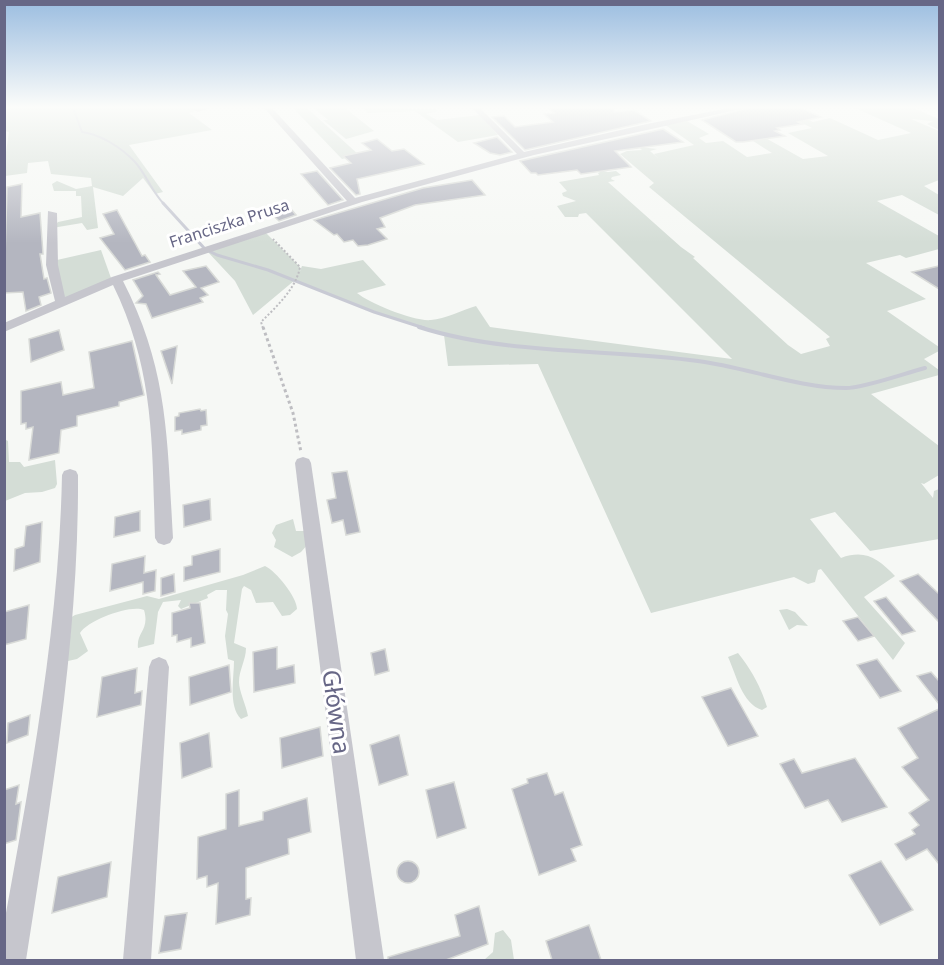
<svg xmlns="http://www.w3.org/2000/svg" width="944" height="965" viewBox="0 0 944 965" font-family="'Noto Sans',sans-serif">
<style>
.green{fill:#d4ddd6}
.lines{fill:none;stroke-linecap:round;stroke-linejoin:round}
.stream-far2{stroke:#c8cad4;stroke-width:2}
.stream-far1{stroke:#c8cad4;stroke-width:3}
.stream{stroke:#c8cad4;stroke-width:4}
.building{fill:#b4b6c0;stroke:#d8dad7;stroke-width:1.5}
.path-far1{stroke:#bebec2;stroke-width:2;stroke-dasharray:2 2;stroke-linecap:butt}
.path{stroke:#bebec2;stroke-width:3;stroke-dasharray:3 3;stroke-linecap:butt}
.minor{fill:#c6c6cd;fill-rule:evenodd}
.labels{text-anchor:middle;stroke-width:6;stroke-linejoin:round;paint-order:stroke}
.far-street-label{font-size:16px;fill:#676786;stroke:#fff}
.near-street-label{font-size:24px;fill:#676786;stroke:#fff}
</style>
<rect width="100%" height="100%" fill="#f6f8f5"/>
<g class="green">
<path d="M 9,108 L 202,108 L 189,113 L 212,130 L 129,145 L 163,192 L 155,194 L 143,178 L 123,196 L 93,187 L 98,228 L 87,230 L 82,223 L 52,228 L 58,222 L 82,217 L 81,196 L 76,196 L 76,191 L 54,191 L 52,184 L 57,181 L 76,189 L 92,186 L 91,178 L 51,174 L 48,161 L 28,163 L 27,173 L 5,176 L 5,159 L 9,132 L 5,131 L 5,109 Z"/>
<path d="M 293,108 L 307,108 L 359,155 L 342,159 Z"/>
<path d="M 314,108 L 345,108 L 374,131 L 346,139 L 323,120 L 328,120 Z"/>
<path d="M 363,108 L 436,109 L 438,111 L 426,114 L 437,120 L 480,115 L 498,135 L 458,142 L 415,111 L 368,113 Z"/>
<path d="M 772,108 L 784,108 L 813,122 L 830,118 L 878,140 L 911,133 L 855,108 L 913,108 L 939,119 L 939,130 L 927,124 L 933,121 L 911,119 L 939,131 L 939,180 L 924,186 L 939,195 L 939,215 L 902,195 L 877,201 L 939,236 L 939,249 L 906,258 L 900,255 L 866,263 L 926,299 L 887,311 L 939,347 L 939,351 L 924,359 L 939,370 L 939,375 L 871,394 L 939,446 L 939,475 L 924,484 L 921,483 L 933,498 L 934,491 L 939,489 L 939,539 L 870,551 L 835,512 L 810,519 L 841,558 C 866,549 878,559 895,576 L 864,597 L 905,643 L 893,660 L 821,569 L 818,570 L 815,582 L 808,584 L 794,577 L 651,613 L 538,364 L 448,366 L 444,335 L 391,318 L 295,280 L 253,315 L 235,281 L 207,251 L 265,232 L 300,267 L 300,271 L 302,266 L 321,269 L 363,260 L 386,285 L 357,293 C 369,303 415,322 431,320 C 445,319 462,310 476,306 L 490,327 L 732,359 L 586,213 L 579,214 L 578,217 L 565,217 L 557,206 L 576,201 L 563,196 L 562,193 L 567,191 L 559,182 L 599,175 L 598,173 L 602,171 L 595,169 L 608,172 L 616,171 L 621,175 L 612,177 L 611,179 L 615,181 L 608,182 L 681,247 L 695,257 L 693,258 L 788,345 L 801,354 L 830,346 L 826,339 L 830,337 L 649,187 L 654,183 L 620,154 L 627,151 L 642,150 L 639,147 L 657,149 L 650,151 L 659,159 L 654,154 L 694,145 L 664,124 L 687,121 L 709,134 L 699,138 L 706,143 L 723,141 L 747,157 L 772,153 L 750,139 L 762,136 L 803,159 L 828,156 L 788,133 L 812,128 Z"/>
<path d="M 101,250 L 111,278 L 66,299 L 61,293 L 57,260 Z"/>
<path d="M 4,439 L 8,441 L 9,462 L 20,462 L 24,467 L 55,460 L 57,484 L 55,488 L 42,492 L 25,493 L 5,501 Z"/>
<path d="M 293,519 L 296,531 L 306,531 L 308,544 L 301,552 L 292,557 L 274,547 L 276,540 L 272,533 L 276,525 Z"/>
<path d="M 265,566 C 276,571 297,597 297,609 L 290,615 L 282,616 L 273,602 L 256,603 L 251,590 L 244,586 L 242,589 L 234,643 L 246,648 C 246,660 239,670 239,682 C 239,691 246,705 248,716 L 241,719 C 228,706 234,678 234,661 L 228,659 L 225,636 L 228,614 L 226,610 L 227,590 L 216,590 L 207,595 L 208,598 L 181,609 L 178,606 L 181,600 L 163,602 L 158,612 L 154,644 L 138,648 C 136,632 150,630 144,610 C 131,604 88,620 80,633 L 88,651 L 77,659 L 68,661 C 65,647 74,633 70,618 L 75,615 L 147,596 L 159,599 L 243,575 Z"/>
<path d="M 787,609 L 795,612 L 808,626 L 797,625 L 789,630 L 779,610 Z"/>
<path d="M 738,653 C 751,669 761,687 767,707 L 762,710 C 742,704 736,674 728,657 Z"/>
<path d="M 503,930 L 511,940 L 514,960 L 484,960 L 493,952 L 495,933 Z"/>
</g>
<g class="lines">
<path class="stream-far2" d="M 73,108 L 82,132 C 100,134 122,148 135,162 C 146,174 152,192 164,204"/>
<path class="stream-far1" d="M 163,203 L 205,249 L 217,255 L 268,270 L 374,312 L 424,328"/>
<path class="stream" d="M 419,327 C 506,355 608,349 698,361 C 745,367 799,388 846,388 C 864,388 905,373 925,368"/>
</g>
<g class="building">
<path d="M 549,108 L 614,108 L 614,112 L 634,110 L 651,121 L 525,150 L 492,117 L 504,116 L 515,127 L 553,122 L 544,114 L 554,113 Z"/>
<path d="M 748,108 L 801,108 L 821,117 L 798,122 L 803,124 L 777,128 L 780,130 L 775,131 L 785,136 L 743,142 L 736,142 L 702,120 Z"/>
<path d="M 663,129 L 683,142 L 615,151 L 631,167 L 581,174 L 577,170 L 538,175 L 536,173 L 531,173 L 520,161 Z"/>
<path d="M 497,137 L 512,152 L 500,155 L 490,153 L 474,143 Z"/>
<path d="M 377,139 L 392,151 L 404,149 L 424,164 L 357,179 L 360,194 L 356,195 L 330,168 L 351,163 L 343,156 L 371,150 L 362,143 Z"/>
<path d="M 317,171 L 343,200 L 328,205 L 301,174 Z"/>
<path d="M 472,180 L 485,195 L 415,205 L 380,218 L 385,227 L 377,229 L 387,239 L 368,245 L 358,246 L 353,240 L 344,242 L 337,234 L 334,235 L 314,220 L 423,188 Z"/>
<path d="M 22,184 L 21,217 L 40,213 L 43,254 L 40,254 L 44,279 L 47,278 L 51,293 L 39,297 L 41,305 L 26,311 L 23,292 L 4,293 L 7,187 Z"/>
<path d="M 285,202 L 296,215 L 279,221 L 264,207 Z"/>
<path d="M 117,210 L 142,256 L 145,255 L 150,262 L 125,270 L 100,238 L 114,234 L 103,214 Z"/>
<path d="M 206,266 L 219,282 L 201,288 L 208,295 L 200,298 L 203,302 L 152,318 L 146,304 L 136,303 L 143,296 L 133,280 L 158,272 L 160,274 L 156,275 L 170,295 L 196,287 L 183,271 Z"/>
<path d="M 939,266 L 939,289 L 912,272 Z"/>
<path d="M 59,330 L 64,350 L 31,362 L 29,339 Z"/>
<path d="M 132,341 L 144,395 L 119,402 L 119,406 L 77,416 L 77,426 L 61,430 L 59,453 L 29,460 L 33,427 L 26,429 L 26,423 L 21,424 L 21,391 L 61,382 L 63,395 L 94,388 L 89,352 Z"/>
<path d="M 177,346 L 172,384 L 161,351 Z"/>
<path d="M 200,409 L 201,411 L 206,410 L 207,425 L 201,426 L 201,430 L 182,434 L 182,430 L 175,431 L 175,417 L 179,416 L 179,413 Z"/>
<path d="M 347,471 L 360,532 L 346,535 L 343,520 L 332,523 L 327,500 L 336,498 L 332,473 Z"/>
<path d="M 210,499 L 211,520 L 184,527 L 183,505 Z"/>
<path d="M 140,511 L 140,531 L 114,537 L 115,517 Z"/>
<path d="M 42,522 L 40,562 L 14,571 L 15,549 L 24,546 L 26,526 Z"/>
<path d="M 220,549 L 220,572 L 184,581 L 184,567 L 192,565 L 192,556 Z"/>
<path d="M 145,556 L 144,573 L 156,570 L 155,591 L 143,594 L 143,582 L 110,591 L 112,564 Z"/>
<path d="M 174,574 L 175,592 L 161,596 L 161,578 Z"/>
<path d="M 918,574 L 939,594 L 939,622 L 900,581 Z"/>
<path d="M 886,597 L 915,631 L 902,635 L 874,601 Z"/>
<path d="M 189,603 L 200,603 L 205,643 L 191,647 L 191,638 L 177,642 L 177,635 L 172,636 L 172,613 L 190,608 Z"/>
<path d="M 29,605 L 26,639 L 4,645 L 4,612 Z"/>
<path d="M 858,617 L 874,636 L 858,641 L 843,621 Z"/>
<path d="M 277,647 L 277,669 L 294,665 L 295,683 L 254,692 L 253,652 Z"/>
<path d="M 385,649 L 389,671 L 375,675 L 371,653 Z"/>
<path d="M 877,659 L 901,691 L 880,698 L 857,665 Z"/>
<path d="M 229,665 L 231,692 L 190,705 L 189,677 Z"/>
<path d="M 137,668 L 135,693 L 142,691 L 141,705 L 97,717 L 102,677 Z"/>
<path d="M 931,672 L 939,681 L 939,704 L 917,676 Z"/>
<path d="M 731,688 L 758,736 L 728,746 L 702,697 Z"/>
<path d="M 939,709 L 939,864 L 927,849 L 906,860 L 895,844 L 915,834 L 912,830 L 919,825 L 909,813 L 929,800 L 902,767 L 918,758 L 898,728 Z"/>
<path d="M 30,715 L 28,735 L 7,743 L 8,723 Z"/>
<path d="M 320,727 L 323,756 L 282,768 L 280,738 Z"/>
<path d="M 209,733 L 212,767 L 182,778 L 180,743 Z"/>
<path d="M 399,735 L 408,775 L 379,785 L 370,745 Z"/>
<path d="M 855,758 L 887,807 L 842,822 L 828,800 L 805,808 L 780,764 L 794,759 L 802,773 Z"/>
<path d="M 547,773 L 555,795 L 563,792 L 582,845 L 571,849 L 576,861 L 539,875 L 512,789 L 528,783 L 527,779 Z"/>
<path d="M 454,782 L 466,828 L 437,838 L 426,790 Z"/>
<path d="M 19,785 L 16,804 L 21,802 L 16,840 L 4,844 L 4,790 Z"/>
<path d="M 239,790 L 239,826 L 263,820 L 263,812 L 307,798 L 311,832 L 288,839 L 289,854 L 246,868 L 246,899 L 251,898 L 250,915 L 216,924 L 218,883 L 207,887 L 207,876 L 197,879 L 198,837 L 226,829 L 226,794 Z"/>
<circle cx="408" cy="872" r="11"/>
<path d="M 881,861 L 913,910 L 880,925 L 849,875 Z"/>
<path d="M 111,862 L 107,897 L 52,913 L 58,877 Z"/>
<path d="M 479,906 L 488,944 L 446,960 L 388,960 L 388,957 L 460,936 L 455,915 Z"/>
<path d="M 187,913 L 181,949 L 159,953 L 165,916 Z"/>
<path d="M 589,925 L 601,960 L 552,960 L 546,941 Z"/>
</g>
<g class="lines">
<path class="path-far1" d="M 263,328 L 261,322 C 276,307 296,289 300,267 L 273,239"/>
<path class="path" d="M 263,327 L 293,413 L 301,452"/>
<g class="minor">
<path d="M 196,108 L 211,108 L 198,112 L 194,110 Z"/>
<path d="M 264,108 L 272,108 L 355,198 L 517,154 L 472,108 L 480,108 L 524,152 L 647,124 L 729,108 L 746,108 L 534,155 L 362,202 L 123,281 C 169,371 167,440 173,538 L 170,543 L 164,545 L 158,543 L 155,538 C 152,445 155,371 113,285 L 4,332 L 4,323 L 55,301 L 46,265 L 48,211 L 57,213 L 58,265 L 65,297 L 112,277 L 347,201 Z"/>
<path d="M 303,457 L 309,459 L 311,463 L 384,960 L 356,960 L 295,463 L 297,459 Z"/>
<path d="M 70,469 L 76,471 L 78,475 C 79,639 51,799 26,960 L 4,960 L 4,924 C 31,775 59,627 62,475 L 64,471 Z"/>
<path d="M 159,657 L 166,660 L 169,667 L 151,960 L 123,960 L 149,667 L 152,660 Z"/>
</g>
</g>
<linearGradient id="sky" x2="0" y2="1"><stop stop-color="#9bbde0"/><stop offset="0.44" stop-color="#fbfcfa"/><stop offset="1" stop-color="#fbfcfa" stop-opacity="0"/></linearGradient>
<rect width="944" height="243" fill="url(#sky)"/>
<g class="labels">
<g class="far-street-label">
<text transform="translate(229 223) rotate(-18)" y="6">Franciszka Prusa</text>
</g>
<g class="near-street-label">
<text transform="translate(336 712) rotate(82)" y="8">Główna</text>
</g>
</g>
<rect width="944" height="965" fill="none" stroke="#676786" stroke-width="12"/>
</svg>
